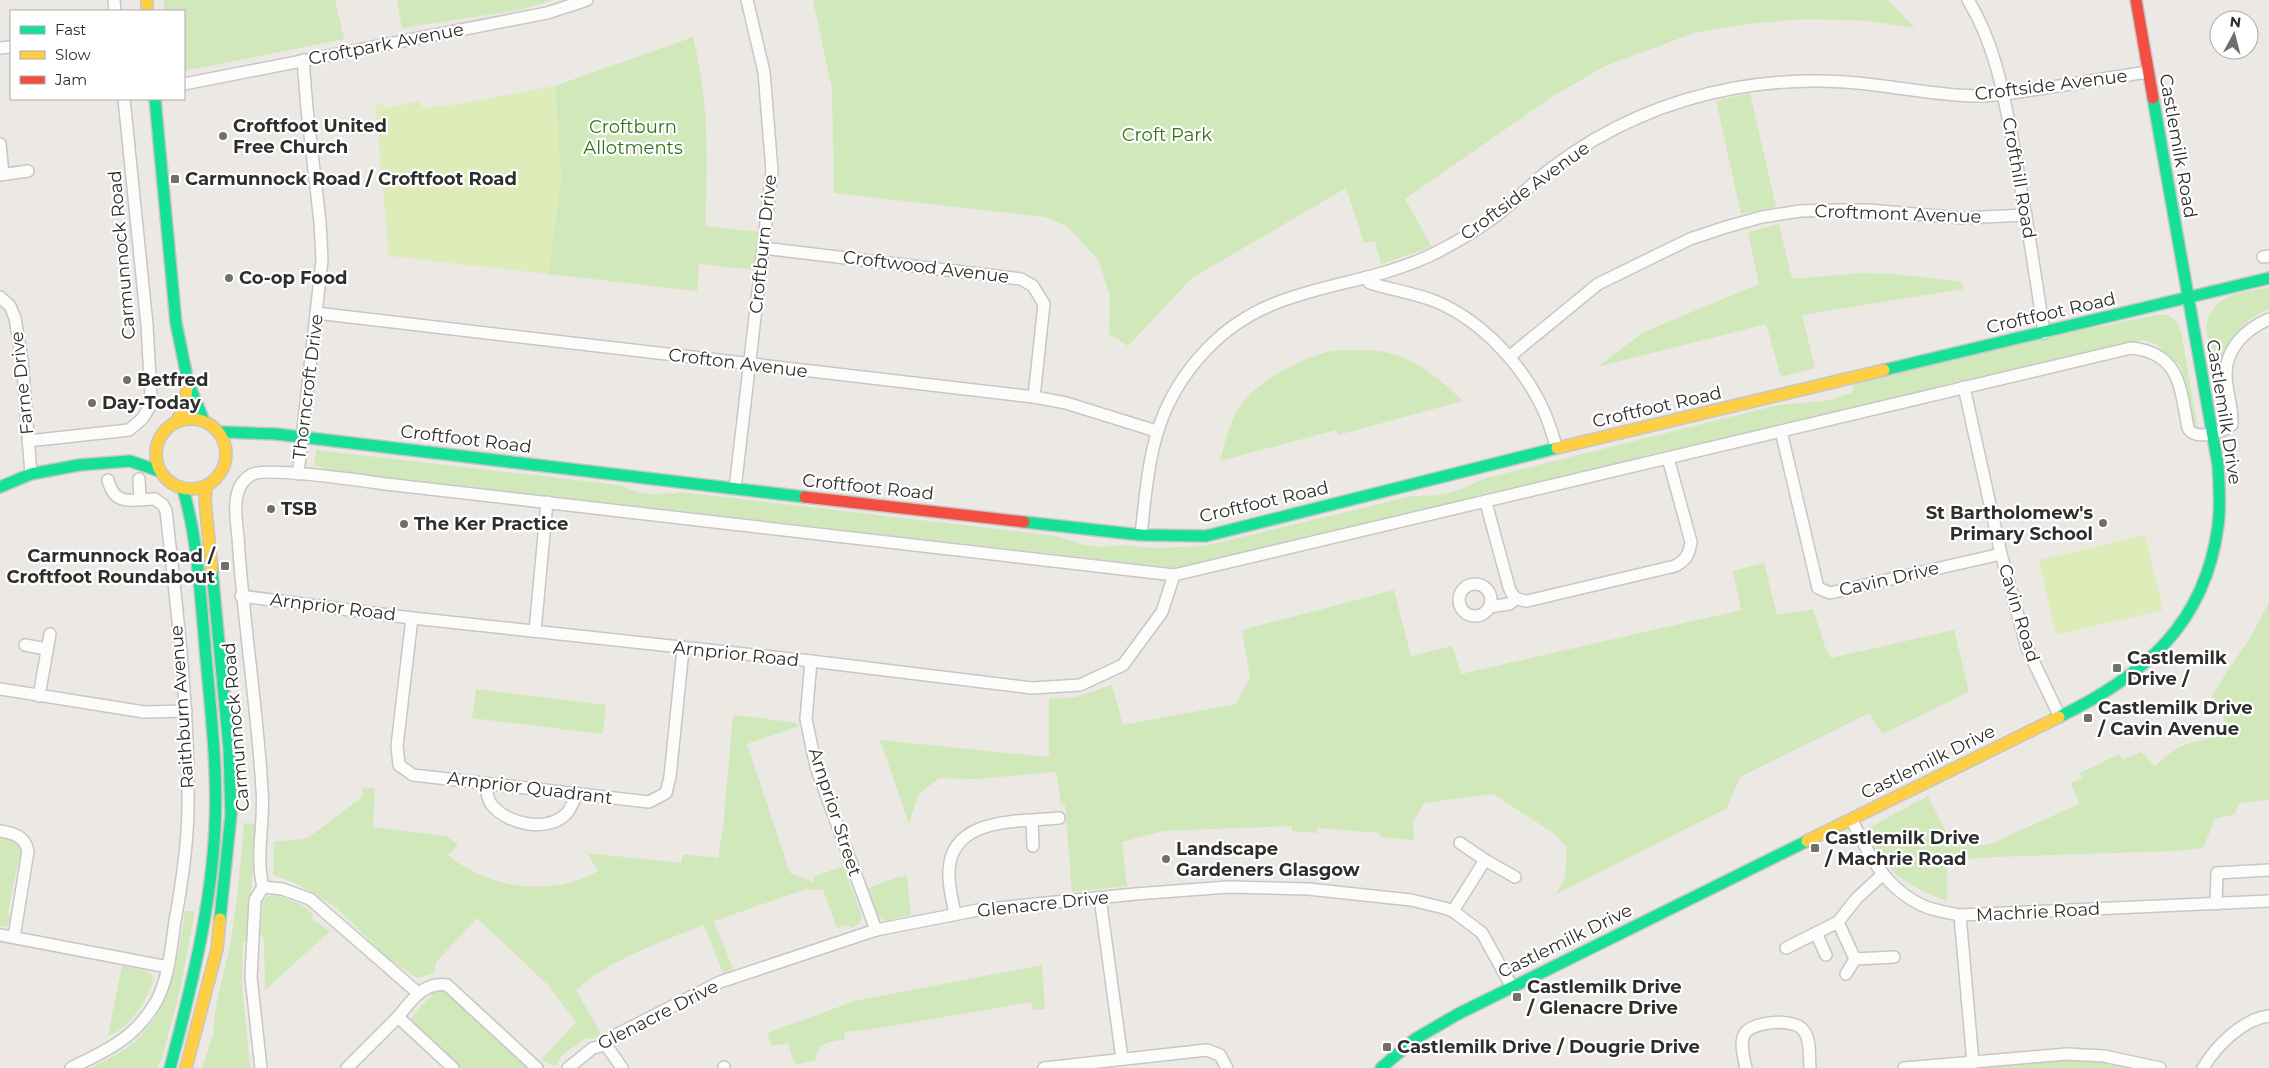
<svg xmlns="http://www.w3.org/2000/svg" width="2269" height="1068" viewBox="0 0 2269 1068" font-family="Montserrat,sans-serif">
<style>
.green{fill:#d1e8bb}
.pitch{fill:#ddecb9}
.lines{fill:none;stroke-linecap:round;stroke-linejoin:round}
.street-casing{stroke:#c8c6c6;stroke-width:14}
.fast-casing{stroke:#c8c6c6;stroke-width:14}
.slow-casing{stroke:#c8c6c6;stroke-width:14}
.jam-casing{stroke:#c8c6c6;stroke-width:14}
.street{stroke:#fcfcfb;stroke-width:11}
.fast{stroke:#16e098;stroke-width:11}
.slow{stroke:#ffcf43;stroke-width:11}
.jam{stroke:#f24e42;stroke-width:11}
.poi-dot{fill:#706f6e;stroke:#fff;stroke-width:2}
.labels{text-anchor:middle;stroke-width:4.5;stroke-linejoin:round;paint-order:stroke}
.street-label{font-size:18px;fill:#2e2e2e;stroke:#fff}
.poi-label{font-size:18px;font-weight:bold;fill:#2e2e2e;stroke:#fff;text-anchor:start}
.park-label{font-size:18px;fill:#307217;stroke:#fff}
</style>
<rect width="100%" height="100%" fill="#ece8e4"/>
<g class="green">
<path d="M 163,0 L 335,0 L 344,39 L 184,71 L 184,11 L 165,11 Z"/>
<path d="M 397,0 L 553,0 L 519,10 L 402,28 Z"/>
<path d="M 813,0 L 1888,0 L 1915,28 L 1868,21 L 1806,19 L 1747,24 L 1694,33 L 1605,66 L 1550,98 L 1405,199 L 1432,247 L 1381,264 L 1375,241 L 1364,243 L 1346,188 L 1192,278 L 1128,346 L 1109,334 L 1110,296 L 1099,261 L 1067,226 L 1045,217 L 834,193 L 832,89 Z"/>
<path d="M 693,37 C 709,103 708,158 705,226 L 759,232 L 755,270 L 699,264 L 697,291 L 548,274 L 561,180 L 555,86 Z"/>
<path d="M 1750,93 L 1776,207 L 1741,214 L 1716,101 Z"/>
<path d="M 1779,224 L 1792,279 L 1861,273 L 1895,274 L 1962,282 L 1963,289 L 1802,315 L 1815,368 L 1781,377 L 1766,324 L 1597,367 L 1644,332 L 1759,284 L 1748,232 Z"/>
<path d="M 2269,287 L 2269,309 C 2243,319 2224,342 2223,371 C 2222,385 2226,400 2227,414 L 2224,416 L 2206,328 C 2211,293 2240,294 2269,287 Z"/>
<path d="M 2157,315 L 2168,315 L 2177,321 L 2182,336 L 2197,425 L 2193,426 L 2181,367 L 2156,344 L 2143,340 L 1201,564 L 1176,568 L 324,470 L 324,468 L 314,466 L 316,450 L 619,485 C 643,496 656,495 681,492 L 1056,536 L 1085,545 L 1099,547 L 1122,545 L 1153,548 L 1205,546 L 1412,496 C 1446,496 1455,492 1486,478 L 1778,405 L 1825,401 L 1852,393 L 1855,382 L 2048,337 Z"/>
<path d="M 1358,350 C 1368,351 1379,350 1389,353 C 1417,359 1443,382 1463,401 L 1338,435 L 1336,430 L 1220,461 C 1225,441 1230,420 1242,403 C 1258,381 1304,357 1331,351 C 1339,349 1350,350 1358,350 Z"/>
<path d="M 1764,563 L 1777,615 L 1813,609 L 1825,647 L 1831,658 L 1954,630 L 1969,692 L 1882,734 L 1869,713 L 1740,777 L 1727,808 L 1556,894 L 1565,878 L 1567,847 L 1552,832 L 1493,794 L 1424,803 L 1413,822 L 1414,840 L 1380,837 L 1380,833 L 1317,828 L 1317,833 L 1292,831 L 1292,826 L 1163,831 L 1122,842 L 1127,886 L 1072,892 L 1065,804 L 1061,804 L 1056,772 L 976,779 L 939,778 L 918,795 L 909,824 L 880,740 L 1049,757 L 1049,699 L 1076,697 L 1112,685 L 1123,725 L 1236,704 L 1250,677 L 1242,630 L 1394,590 L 1411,656 L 1452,646 L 1461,674 L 1741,610 L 1733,571 Z"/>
<path d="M 2269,602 L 2269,800 L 2239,803 L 2235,814 L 2215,819 L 2203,848 L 2176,851 L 1995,857 L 1951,860 L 1947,865 L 1947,901 C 1915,889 1872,868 1870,827 L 1928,796 L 1952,844 L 1988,845 L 2079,804 L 2071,783 L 2082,778 L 2080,773 L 2119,754 L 2122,760 L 2141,752 L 2155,766 L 2177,748 L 2187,744 L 2231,733 L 2212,695 L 2251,636 Z"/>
<path d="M 476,689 L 606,705 L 603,734 L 472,718 Z"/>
<path d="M 733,715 L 793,722 L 800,726 L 747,744 L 790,873 L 814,882 L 813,877 L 844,866 L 862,917 L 860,923 L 851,928 L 846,925 L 837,928 L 823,890 L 807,889 L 714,921 L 733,969 L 723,973 L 704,925 C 663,941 609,960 576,990 L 601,1034 L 593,1039 L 587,1038 L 563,1054 L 556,1065 L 551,1065 L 542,1059 L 576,1022 L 550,987 L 477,918 L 436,962 L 434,973 L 417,978 L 386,957 L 336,907 L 295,883 L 273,875 L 274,842 L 308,838 L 362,797 L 362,787 L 375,789 L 373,827 L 447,836 L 458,845 L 448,855 C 488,889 551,898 598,871 L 587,853 L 681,863 L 683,854 L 718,858 L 723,828 Z"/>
<path d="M 244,823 L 258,824 C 255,863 249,902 246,942 L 243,942 L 242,985 L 250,1068 L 202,1068 L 213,1035 L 216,1005 L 230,947 L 238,890 Z"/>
<path d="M 0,836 L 15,839 L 21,843 L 25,856 L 18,862 L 8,912 L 12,920 L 6,927 L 0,926 Z"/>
<path d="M 907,876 L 911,915 L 886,921 L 878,917 L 866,889 L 899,877 Z"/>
<path d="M 277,895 L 302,905 L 313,914 L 312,919 L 330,931 L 265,990 L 264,940 L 260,933 L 263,901 L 268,896 Z"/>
<path d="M 185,911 L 195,911 L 180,990 L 162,1059 L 157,1068 L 91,1068 C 105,1060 122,1053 134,1042 C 172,1008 178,959 185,911 Z"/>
<path d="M 1042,965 L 1045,1009 L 1033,1010 L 1032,1002 L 867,1030 L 844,1032 L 845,1039 C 829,1042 817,1042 816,1060 L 795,1065 L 788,1043 L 772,1046 L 767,1033 L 855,1001 Z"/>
<path d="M 122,966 L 146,971 L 153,976 C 154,992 126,1034 108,1035 Z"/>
<path d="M 442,989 L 447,991 L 531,1068 L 458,1068 L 410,1021 L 411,1018 L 433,993 Z"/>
<path d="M 2070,1057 L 2106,1058 L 2150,1068 L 1952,1068 Z"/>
</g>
<g class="pitch">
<path d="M 555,86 L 561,180 L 548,274 L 389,256 L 375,102 L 388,108 L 420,101 L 423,108 L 453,105 Z"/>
<path d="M 2145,535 L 2163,610 L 2056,635 L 2039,560 Z"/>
</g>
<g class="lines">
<defs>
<g id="street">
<path d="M 114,0 L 115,11"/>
<path d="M 1968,0 C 1996,45 2004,97 2014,149 C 2025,210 2035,271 2044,333"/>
<path d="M 0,48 L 11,47"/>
<path d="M 184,84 L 547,13 L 587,0"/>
<path d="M 0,144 L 3,174"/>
<path d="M 0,175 L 28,171"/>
<path d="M 763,248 L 1021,279 L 1033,286 L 1044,304 L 1034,397"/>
<path d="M 2263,257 L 2269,256"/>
<path d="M 1365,278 L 1370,283 C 1392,290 1415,293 1437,302 C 1481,321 1520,362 1541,405 C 1548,418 1552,434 1557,448"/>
<path d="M 0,297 L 10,306 L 15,318 L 22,360 L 31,474"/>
<path d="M 316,313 L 1034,397 L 1066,403 L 1156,431"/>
<path d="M 1509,357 L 1598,284 L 1690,239 L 1726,227 L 1762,217 L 1800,211 L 1833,210 L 1868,210 L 1962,218 L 2026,215"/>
<path d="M 1964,387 L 2001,554 L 2027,648 L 2060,717"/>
<path d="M 1781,431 L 1818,588 L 1830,593 L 2001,554"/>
<path d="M 28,441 L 129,430 L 142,419 L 149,408 L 151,396 L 147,325 L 124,99"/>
<path d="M 298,474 L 322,260 L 320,222 L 307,109 L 303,60"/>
<path d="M 139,479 L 140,499"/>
<path d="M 735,489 L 772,171 L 764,72 L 747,0"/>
<path d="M 1486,503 L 1509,587 C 1512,597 1517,600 1527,601 L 1675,566 C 1686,560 1689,555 1691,542 L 1668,458"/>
<path d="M 1141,535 C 1149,461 1152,406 1207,349 C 1271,282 1351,292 1429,256 C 1454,244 1479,229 1501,212 C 1519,198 1534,181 1552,168 C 1606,127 1669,100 1735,88 C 1781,80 1830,79 1875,85 C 1910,89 1943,96 1978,96 C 2001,96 2023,91 2045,88 C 2079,83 2113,77 2148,72"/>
<circle cx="1475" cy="600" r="16"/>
<path d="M 241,596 L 412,618 L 811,661 L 1032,688 L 1080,685 L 1123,665 L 1162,612 L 1174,575"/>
<path d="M 1489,607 L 1509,604 L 1516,599"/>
<path d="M 412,618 L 397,746 L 399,765 L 413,775 L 649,802 L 666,793 L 670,777 L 683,649"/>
<path d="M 535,631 L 547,502"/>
<path d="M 25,645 L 47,649"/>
<path d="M 811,661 L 806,719 L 816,767 L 876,930"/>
<path d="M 0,689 L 144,712 L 186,711"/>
<path d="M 39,696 L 50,634"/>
<path d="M 485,783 C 487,790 487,800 492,805 C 507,824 547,833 566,814 C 571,810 574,799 577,793"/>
<path d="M 1852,820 C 1869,856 1886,890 1926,907 C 1937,911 1949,913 1960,915 L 2269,901"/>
<path d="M 1032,821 L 1033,846"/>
<path d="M 0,831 C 13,833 25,836 28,851 L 14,937"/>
<path d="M 1460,843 L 1485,860 L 1515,877"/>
<path d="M 263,887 L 282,889 L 310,899 L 418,993"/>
<path d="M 1100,898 L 1122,1059"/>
<path d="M 2216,904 L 2217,873 L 2269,870"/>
<path d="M 1453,911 L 1485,860"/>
<path d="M 955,913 C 952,899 948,885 949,871 C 951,816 1020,822 1059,818"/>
<path d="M 1960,915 L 1973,1063"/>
<path d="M 1838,922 L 1855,959"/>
<path d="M 1816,933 L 1826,955"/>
<path d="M 0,935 L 168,967"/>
<path d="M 1786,948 L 1838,922 L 1856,899 L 1883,874"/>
<path d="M 1846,974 L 1855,959 L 1894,957"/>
<path d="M 606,1045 L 622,1068"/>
<path d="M 724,1067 L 724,1068"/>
<path d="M 71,1068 C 108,1050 135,1038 156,1002 C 169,978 171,948 175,921 C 182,883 188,844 188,805 C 189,707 177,609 166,511 L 163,505 L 155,499 C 133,499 115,508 108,480"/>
<path d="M 261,1068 L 251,977 L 255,900 L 263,887 C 255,855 265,821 262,789 C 257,705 243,621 238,537 C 236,517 230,487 251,475 C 265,466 364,481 386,484 L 1174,575 L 2131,348 C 2180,353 2180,387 2188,428 C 2194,441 2224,433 2232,424 C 2233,408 2226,391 2226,374 C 2226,348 2246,329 2269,319"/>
<path d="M 347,1068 L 398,1017"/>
<path d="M 453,1068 L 398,1017 C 411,1001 424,981 447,985 L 537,1068"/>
<path d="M 568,1068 L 593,1048 L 606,1045 L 612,1037 L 720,982 L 876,930 L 978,910 L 1135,894 L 1228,887 L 1308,889 L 1411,900 L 1444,908 L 1453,911 L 1482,933 L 1512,987"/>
<path d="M 1044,1068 L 1207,1050 L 1220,1055 L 1227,1068"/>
<path d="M 1746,1068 C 1744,1058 1739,1042 1745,1033 C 1754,1021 1794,1018 1803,1030 C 1811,1038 1809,1057 1810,1068"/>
<path d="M 1904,1068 L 2067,1054 L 2104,1056 L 2160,1068"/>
<path d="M 2203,1068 C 2216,1046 2243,1019 2269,1016"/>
</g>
<g id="fast">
<path d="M 155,99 L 176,323 L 188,382 L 204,421"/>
<path d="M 1884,370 L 2269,278"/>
<path d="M 220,432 L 276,434 L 805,497"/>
<path d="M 0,487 L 31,474 L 79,465 L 130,461 L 159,471"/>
<path d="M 1024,522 L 1141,535 L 1206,536 L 1557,448"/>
<path d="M 212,570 L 229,748 L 231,815 L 220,919"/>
<path d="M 2059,717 C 2143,676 2205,625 2218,526 C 2221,506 2219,485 2218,465 L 2153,98"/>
<path d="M 170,1068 C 191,989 211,909 215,827 C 218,766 210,706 205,646 C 200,593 198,540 183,489"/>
<path d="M 1381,1068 L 1415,1039 L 1458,1014 L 1807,841"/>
</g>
<g id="slow">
<path d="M 147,0 L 147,11"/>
<circle cx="191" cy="454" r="35"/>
<path d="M 176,422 L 184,408 L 188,383"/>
<path d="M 1557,448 L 1884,370"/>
<path d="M 206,487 L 205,501 L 212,570"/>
<path d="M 1807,841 L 2059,717"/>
<path d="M 186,1068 L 217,949 L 220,919"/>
</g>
<g id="jam">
<path d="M 2136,0 L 2153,98"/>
<path d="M 805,497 L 1024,522"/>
</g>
</defs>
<use href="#street" class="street-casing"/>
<use href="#fast" class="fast-casing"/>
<use href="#slow" class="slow-casing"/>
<use href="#jam" class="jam-casing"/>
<use href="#street" class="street"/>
<use href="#fast" class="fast"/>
<use href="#slow" class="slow"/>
<use href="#jam" class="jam"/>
</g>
<g class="poi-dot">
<circle cx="223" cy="136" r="5"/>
<rect x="170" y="174" width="10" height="10" rx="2.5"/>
<circle cx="229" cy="278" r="5"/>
<circle cx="127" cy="380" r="5"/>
<circle cx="92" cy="403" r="5"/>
<circle cx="271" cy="509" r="5"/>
<circle cx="2103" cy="523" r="5"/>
<circle cx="404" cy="524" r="5"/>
<rect x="220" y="561" width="10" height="10" rx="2.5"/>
<rect x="2112" y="663" width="10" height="10" rx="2.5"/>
<rect x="2083" y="713" width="10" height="10" rx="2.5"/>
<rect x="1810" y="843" width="10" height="10" rx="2.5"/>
<circle cx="1166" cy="859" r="5"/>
<rect x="1512" y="992" width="10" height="10" rx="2.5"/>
<rect x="1382" y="1042" width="10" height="10" rx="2.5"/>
</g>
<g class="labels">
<g class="street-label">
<text transform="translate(386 44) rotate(-11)" y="6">Croftpark Avenue</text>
<text transform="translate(2051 85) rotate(-7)" y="6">Croftside Avenue</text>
<text transform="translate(2178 146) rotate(80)" y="6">Castlemilk Road</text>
<text transform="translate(2019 178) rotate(80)" y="6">Crofthill Road</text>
<text transform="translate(1525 191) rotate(-36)" y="6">Croftside Avenue</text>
<text transform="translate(1898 214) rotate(2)" y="6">Croftmont Avenue</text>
<text transform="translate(763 244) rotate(-84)" y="6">Croftburn Drive</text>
<text transform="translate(122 255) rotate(-95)" y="6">Carmunnock Road</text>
<text transform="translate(926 267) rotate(7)" y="6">Croftwood Avenue</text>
<text transform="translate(2051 313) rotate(-13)" y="6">Croftfoot Road</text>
<text transform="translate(738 363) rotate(7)" y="6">Crofton Avenue</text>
<text transform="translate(22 383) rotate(-96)" y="6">Farne Drive</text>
<text transform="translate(308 387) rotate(-83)" y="6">Thorncroft Drive</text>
<text transform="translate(1657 407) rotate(-13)" y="6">Croftfoot Road</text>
<text transform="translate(2224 412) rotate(81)" y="6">Castlemilk Drive</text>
<text transform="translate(466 439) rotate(7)" y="6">Croftfoot Road</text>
<text transform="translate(868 487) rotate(6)" y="6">Croftfoot Road</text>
<text transform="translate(1264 502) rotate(-13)" y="6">Croftfoot Road</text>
<text transform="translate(1889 579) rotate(-13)" y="6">Cavin Drive</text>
<text transform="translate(333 607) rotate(7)" y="6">Arnprior Road</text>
<text transform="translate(2019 613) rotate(73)" y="6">Cavin Road</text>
<text transform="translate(736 654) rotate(6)" y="6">Arnprior Road</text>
<text transform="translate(182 707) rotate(-94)" y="6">Raithburn Avenue</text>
<text transform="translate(236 727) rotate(-95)" y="6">Carmunnock Road</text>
<text transform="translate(1928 762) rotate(-26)" y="6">Castlemilk Drive</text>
<text transform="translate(530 788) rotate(7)" y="6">Arnprior Quadrant</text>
<text transform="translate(835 812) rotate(72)" y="6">Arnprior Street</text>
<text transform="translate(1043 904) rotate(-6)" y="6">Glenacre Drive</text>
<text transform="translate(2038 912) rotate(-3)" y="6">Machrie Road</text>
<text transform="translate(1565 941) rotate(-26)" y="6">Castlemilk Drive</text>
<text transform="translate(658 1015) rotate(-27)" y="6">Glenacre Drive</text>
</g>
<g class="poi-label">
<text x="233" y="132">Croftfoot United<tspan x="233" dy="21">Free Church</tspan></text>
<text x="185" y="185">Carmunnock Road / Croftfoot Road</text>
<text x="239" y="284">Co-op Food</text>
<text x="137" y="386">Betfred</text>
<text x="102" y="409">Day-Today</text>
<text x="281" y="515">TSB</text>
<text x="2093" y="519" text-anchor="end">St Bartholomew's<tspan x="2093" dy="21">Primary School</tspan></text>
<text x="414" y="530">The Ker Practice</text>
<text x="215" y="562" text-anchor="end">Carmunnock Road /<tspan x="215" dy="21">Croftfoot Roundabout</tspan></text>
<text x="2127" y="664">Castlemilk<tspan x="2127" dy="21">Drive /</tspan></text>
<text x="2098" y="714">Castlemilk Drive<tspan x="2098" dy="21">/ Cavin Avenue</tspan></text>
<text x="1825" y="844">Castlemilk Drive<tspan x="1825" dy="21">/ Machrie Road</tspan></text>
<text x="1176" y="855">Landscape<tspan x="1176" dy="21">Gardeners Glasgow</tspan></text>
<text x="1527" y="993">Castlemilk Drive<tspan x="1527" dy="21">/ Glenacre Drive</tspan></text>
<text x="1397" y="1053">Castlemilk Drive / Dougrie Drive</text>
</g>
<g class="park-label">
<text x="633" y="133">Croftburn<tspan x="633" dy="21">Allotments</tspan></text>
<text x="1167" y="141">Croft Park</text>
</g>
</g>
<rect x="10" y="10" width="175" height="90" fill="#ffffff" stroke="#ababab"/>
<rect x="20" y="26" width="25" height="8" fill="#16e098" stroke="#ababab"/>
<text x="55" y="35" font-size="15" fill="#2e2e2e">Fast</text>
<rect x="20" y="51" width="25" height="8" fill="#ffcf43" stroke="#ababab"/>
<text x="55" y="60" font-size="15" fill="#2e2e2e">Slow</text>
<rect x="20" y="76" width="25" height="8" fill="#f24e42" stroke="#ababab"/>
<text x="55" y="85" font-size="15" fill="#2e2e2e">Jam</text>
<g transform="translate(2234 35) rotate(7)"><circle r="24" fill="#ffffff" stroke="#ababab"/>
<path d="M0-4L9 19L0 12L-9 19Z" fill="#706f6e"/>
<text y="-8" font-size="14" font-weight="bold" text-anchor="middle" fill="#2e2e2e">N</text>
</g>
</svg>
